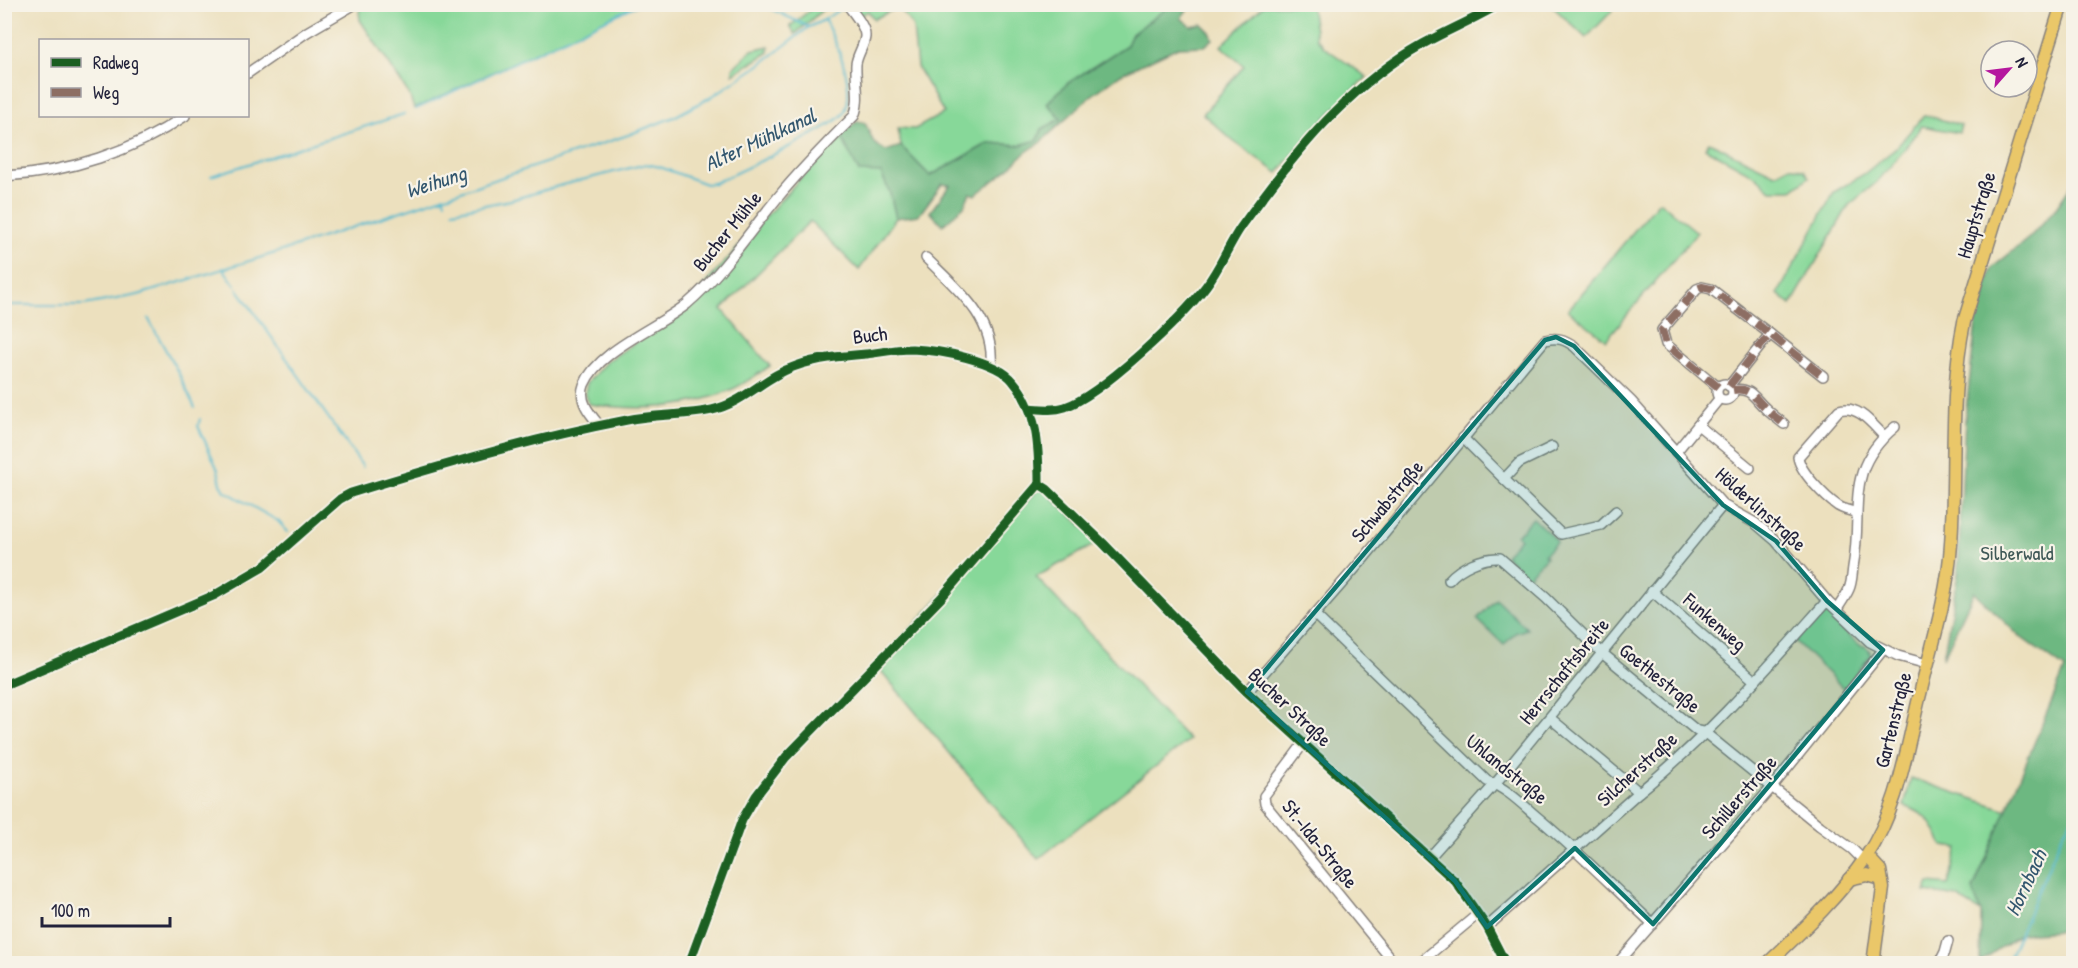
<svg xmlns="http://www.w3.org/2000/svg" width="2078" height="968" viewBox="0 0 2078 968" font-family="'Patrick Hand',sans-serif">
<style>
.green{fill:#87d899;stroke:#547d6a;stroke-width:1.5}
.forest{fill:#6db881;stroke:#486d5e;stroke-width:1.5}
.lines{fill:none;stroke-linecap:round;stroke-linejoin:round}
.stream{stroke:#50b8ce;stroke-width:2}
.minor-casing{stroke:#87817c;stroke-width:12}
.major-casing{stroke:#87817c;stroke-width:15}
.minor{stroke:#fff;stroke-width:9}
.major{stroke:#eac769;stroke-width:12}
.quiet{stroke:#8d6e63;stroke-width:8;stroke-dasharray:15 8;stroke-linecap:butt}
.cycleway-casing{stroke:#f7f3e8;stroke-width:13}
.cycleway{stroke:#1b5e20;stroke-width:9}
.marked{fill:#0f766e;fill-opacity:0.2;stroke:#0f766e;stroke-width:4.5;stroke-linejoin:round}
.labels{text-anchor:middle;stroke-width:4.5;stroke-linejoin:round;paint-order:stroke}
.street-label{font-size:20px;fill:#22223b;stroke:#f7f3e8}
.park-label{font-size:20px;fill:#405957;stroke:#f7f3e8}
.water-label{font-size:21px;font-style:italic;fill:#32566e;stroke:#f7f3e8}
</style>
<rect width="100%" height="100%" fill="#f7f3e8"/>
<filter id="ink" filterUnits="userSpaceOnUse"><feTurbulence type="fractalNoise" baseFrequency=".0167" numOctaves="2"/><feDisplacementMap in="SourceGraphic" scale="12" xChannelSelector="R" yChannelSelector="G"/><feConvolveMatrix kernelMatrix="1 2 1 2 8 2 1 2 1" color-interpolation-filters="sRGB"/></filter>
<filter id="wash" filterUnits="userSpaceOnUse"><feTurbulence type="fractalNoise" baseFrequency=".008" numOctaves="4" result="noise"/><feDisplacementMap in="SourceGraphic" scale="24" xChannelSelector="R" yChannelSelector="G"/><feGaussianBlur stdDeviation="1.35" result="paint"/><feColorMatrix in="noise" values="0 0 0 0 0 0 0 0 0 0 0 0 0 0 0 0 0 1.4 0 .05"/><feComposite in="paint" operator="in"/></filter>
<g filter="url(#wash)">
<rect width="100%" height="100%" fill="#ece0be"/>
<g class="green">
<path d="M 364,4 L 637,4 L 637,5 L 414,109 L 409,94 L 360,20 L 359,11 Z"/>
<path d="M 818,4 L 828,5 L 795,34 L 790,26 Z"/>
<path d="M 851,5 L 1171,5 L 1132,34 L 1127,45 L 1068,83 L 1047,103 L 1061,119 L 1042,129 L 1038,140 L 1020,145 L 989,143 L 930,176 L 901,146 L 898,128 L 915,129 L 944,113 L 917,67 L 913,27 L 899,7 L 874,19 L 868,11 L 859,17 Z"/>
<path d="M 1264,5 L 1311,5 L 1316,38 L 1324,47 L 1367,77 L 1313,130 L 1278,173 L 1233,141 L 1203,114 L 1244,66 L 1221,46 Z"/>
<path d="M 1551,5 L 1610,5 L 1613,10 L 1586,38 Z"/>
<path d="M 769,46 L 769,52 L 733,74 L 733,68 L 752,50 Z"/>
<path d="M 1924,115 L 1961,125 L 1959,133 L 1922,126 L 1920,129 L 1905,149 L 1877,182 L 1849,205 L 1791,305 L 1778,294 L 1834,192 L 1864,174 L 1895,149 Z"/>
<path d="M 840,134 L 881,173 L 890,193 L 896,218 L 859,270 L 810,221 L 722,309 L 770,366 C 759,373 747,382 735,388 C 690,409 637,411 589,404 L 585,393 L 587,383 L 606,362 L 678,314 Z"/>
<path d="M 1709,142 L 1775,174 L 1790,166 L 1804,170 L 1809,177 L 1792,190 L 1771,190 L 1754,175 L 1705,148 Z"/>
<path d="M 1659,201 L 1697,232 L 1606,340 L 1568,310 Z"/>
<path d="M 1038,489 L 1043,489 L 1099,542 L 1036,577 L 1189,740 L 1038,859 L 877,666 Z"/>
<path d="M 1533,518 L 1557,541 L 1544,555 L 1546,557 L 1527,577 L 1505,555 L 1520,539 L 1517,535 Z"/>
<path d="M 1496,599 L 1527,629 L 1515,633 L 1504,645 L 1477,619 Z"/>
<path d="M 1829,611 L 1840,622 L 1840,628 L 1860,646 L 1865,646 L 1869,650 L 1871,655 L 1844,689 L 1795,641 L 1822,612 Z"/>
<path d="M 1911,778 L 2007,810 L 1973,889 L 1981,912 L 1957,897 L 1925,892 L 1929,883 L 1948,885 L 1958,848 L 1943,846 C 1933,824 1928,813 1904,806 Z"/>
</g>
<g class="forest">
<path d="M 1171,5 L 1187,5 L 1189,7 L 1181,18 L 1191,26 L 1202,24 L 1210,32 L 1213,39 L 1205,46 L 1178,47 L 1121,74 L 1091,96 L 1041,142 L 1025,153 L 1005,172 L 975,195 L 970,193 L 964,206 L 943,225 L 930,212 L 950,185 L 942,184 L 919,215 L 896,218 L 890,193 L 881,173 L 859,172 L 840,134 L 858,121 L 865,123 L 874,143 L 886,151 L 901,146 L 930,176 L 989,143 L 1020,145 L 1038,140 L 1042,129 L 1061,119 L 1047,103 L 1068,83 L 1127,45 L 1132,34 Z"/>
<path d="M 2073,183 L 2073,930 L 2020,934 L 1980,962 L 1981,913 L 1973,890 L 2065,669 L 2019,636 L 1974,592 L 1943,658 L 1958,574 L 1965,419 L 1976,323 L 1992,268 L 2030,237 L 2056,208 Z"/>
</g>
<g class="lines">
<g class="stream">
<path d="M 761,4 L 809,27"/>
<path d="M 416,109 L 639,4"/>
<path d="M 211,176 L 404,114"/>
<path d="M 443,196 L 445,202"/>
<path d="M 453,211 L 511,200 L 562,185 L 646,164 L 660,167 L 706,184 L 714,183 C 734,174 837,126 844,113 C 857,87 837,44 825,21"/>
<path d="M 223,268 L 235,285"/>
<path d="M 237,288 L 363,467"/>
<path d="M 4,305 L 84,305 L 138,295 L 282,251 L 628,135 L 674,117 L 711,97 L 758,66 L 809,27 L 824,20 L 844,6"/>
<path d="M 148,318 L 179,374 L 195,408"/>
<path d="M 200,419 L 198,426 L 218,470 L 221,484 L 225,491 L 278,521 L 288,532"/>
<path d="M 2005,964 L 2011,954 L 2063,833 L 2074,816"/>
</g>
</g>
</g>
<g filter="url(#ink)">
<g class="lines">
<defs>
<g id="minor">
<path d="M 248,73 L 307,32 L 355,4"/>
<path d="M 4,176 C 68,173 133,151 185,116"/>
<path d="M 926,258 C 956,288 995,318 991,365"/>
<circle cx="1725" cy="392" r="8"/>
<path d="M 1729,386 L 1770,334 L 1823,376"/>
<path d="M 1718,387 L 1666,344 L 1662,330 L 1697,289 L 1702,287 L 1711,289 L 1770,334"/>
<path d="M 1733,390 C 1751,387 1754,398 1765,408 C 1771,414 1778,419 1784,424"/>
<path d="M 1698,425 L 1750,468"/>
<path d="M 600,426 C 590,414 578,401 584,385 C 598,350 657,328 687,304 C 722,274 749,232 779,196 C 802,168 828,142 854,116 C 861,100 855,81 856,64 C 857,55 864,46 865,37 C 866,26 853,13 847,4"/>
<path d="M 1463,438 L 1504,479 L 1519,463 L 1552,447"/>
<path d="M 1676,452 L 1719,399"/>
<path d="M 1504,479 L 1561,534 L 1601,525 L 1616,511"/>
<path d="M 1039,484 L 1047,489 L 1103,543 L 1247,692 L 1455,881 L 1487,927 L 1506,964"/>
<path d="M 1856,512 C 1850,511 1843,509 1838,506 C 1825,497 1800,472 1798,457 L 1839,410 C 1858,404 1872,424 1884,436"/>
<path d="M 1449,580 C 1460,567 1483,557 1500,558 L 1546,598 L 1602,653 L 1697,731 L 1704,732 L 1820,826 L 1852,849 L 1864,861"/>
<path d="M 1652,591 L 1755,681"/>
<path d="M 1837,609 C 1841,603 1846,596 1849,589 C 1852,582 1852,574 1853,567 C 1864,508 1842,472 1895,427"/>
<path d="M 1315,615 L 1487,781 C 1506,788 1521,803 1536,816 C 1577,850 1614,888 1653,924"/>
<path d="M 4,685 L 215,595 L 263,567 L 340,499 L 351,493 C 442,465 534,438 627,420 C 655,414 684,416 712,410 C 744,403 765,376 796,366 C 818,358 843,356 867,354 C 882,352 897,349 912,349 C 938,350 996,360 1013,381 C 1038,410 1039,449 1039,484"/>
<path d="M 1247,692 L 1365,557 L 1545,340 C 1557,337 1564,339 1574,346 L 1631,401 L 1723,505 L 1755,523 L 1776,541 L 1827,601 L 1870,642 L 1898,656 L 1927,664"/>
<path d="M 1550,718 L 1639,792"/>
<path d="M 1303,744 L 1264,796 L 1265,804 L 1395,964"/>
<path d="M 1430,857 L 1495,784 L 1723,505"/>
<path d="M 1487,927 L 1638,793 C 1708,737 1768,667 1827,601"/>
<path d="M 689,964 L 742,820 L 756,796 L 786,757 L 941,598 L 1039,484"/>
<path d="M 1418,964 L 1478,914"/>
<path d="M 1617,964 L 1773,786 L 1883,650"/>
<path d="M 1939,964 L 1945,952 L 1948,941"/>
</g>
<g id="major">
<path d="M 1867,856 L 1880,870 L 1883,888 L 1873,964"/>
<path d="M 1849,879 L 1867,875 L 1878,878"/>
<path d="M 1767,964 C 1802,931 1839,897 1866,857 C 1899,809 1907,745 1921,690 C 1933,641 1948,594 1951,544 C 1956,470 1949,395 1964,322 L 2062,4"/>
</g>
</defs>
<use href="#minor" class="minor-casing"/>
<use href="#major" class="major-casing"/>
<use href="#minor" class="minor"/>
<use href="#major" class="major"/>
<g class="quiet">
<path d="M 1729,386 L 1770,334 L 1823,376"/>
<path d="M 1718,387 L 1666,344 L 1662,330 L 1697,289 L 1702,287 L 1711,289 L 1770,334"/>
<path d="M 1733,390 C 1751,387 1754,398 1765,408 C 1771,414 1778,419 1784,424"/>
</g>
<defs>
<g id="cycleway">
<path d="M 1029,408 C 1041,409 1053,411 1065,407 C 1101,395 1182,318 1206,286 C 1220,268 1228,246 1241,227 C 1269,188 1299,148 1333,114 C 1359,88 1391,62 1423,44 C 1448,30 1475,19 1500,4"/>
<path d="M 1039,484 L 1047,489 L 1103,543 L 1247,692 L 1455,881 L 1487,927 L 1506,964"/>
<path d="M 4,685 L 215,595 L 263,567 L 340,499 L 351,493 C 442,465 534,438 627,420 C 655,414 684,416 712,410 C 744,403 765,376 796,366 C 818,358 843,356 867,354 C 882,352 897,349 912,349 C 938,350 996,360 1013,381 C 1038,410 1039,449 1039,484"/>
<path d="M 689,964 L 742,820 L 756,796 L 786,757 L 941,598 L 1039,484"/>
</g>
</defs>
<use href="#cycleway" class="cycleway-casing"/>
<use href="#cycleway" class="cycleway"/>
</g>
</g>
<path class="marked" d="M 1556,337 L 1574,346 L 1723,505 L 1776,541 L 1827,601 L 1883,650 L 1653,924 L 1575,848 L 1487,927 L 1455,881 L 1247,692 L 1545,340 Z"/>
<g class="labels">
<g class="street-label">
<text transform="translate(1976 215) rotate(-73)" y="7">Hauptstraße</text>
<text transform="translate(727 231) rotate(-51)" y="7">Bucher Mühle</text>
<text transform="translate(870 335) rotate(-7)" y="7">Buch</text>
<text transform="translate(1387 501) rotate(-50)" y="7">Schwabstraße</text>
<text transform="translate(1761 509) rotate(42)" y="7">Hölderlinstraße</text>
<text transform="translate(1715 622) rotate(41)" y="7">Funkenweg</text>
<text transform="translate(1564 671) rotate(-51)" y="7">Herrschaftsbreite</text>
<text transform="translate(1660 678) rotate(39)" y="7">Goethestraße</text>
<text transform="translate(1290 707) rotate(43)" y="7">Bucher Straße</text>
<text transform="translate(1893 720) rotate(-76)" y="7">Gartenstraße</text>
<text transform="translate(1507 769) rotate(39)" y="7">Uhlandstraße</text>
<text transform="translate(1637 769) rotate(-42)" y="7">Silcherstraße</text>
<text transform="translate(1739 797) rotate(-49)" y="7">Schillerstraße</text>
<text transform="translate(1320 844) rotate(51)" y="7">St.-Ida-Straße</text>
</g>
<g class="park-label">
<text x="2017" y="560">Silberwald</text>
</g>
<g class="water-label">
<text transform="translate(760 140) rotate(-25)" y="7">Alter Mühlkanal</text>
<text transform="translate(436 182) rotate(-18)" y="7">Weihung</text>
<text transform="translate(2026 883) rotate(-65)" y="7">Hornbach</text>
</g>
</g>
<rect width="2078" height="968" fill="none" stroke="#f7f3e8" stroke-width="24"/>
<rect x="39" y="39" width="210" height="78" fill="#f7f3e8" stroke="#a29fa3" stroke-width="1.5"/>
<rect x="51" y="58" width="30" height="9" fill="#1b5e20" stroke="#a29fa3" stroke-width="1.5"/>
<text x="93" y="69" font-size="18" fill="#22223b">Radweg</text>
<rect x="51" y="88" width="30" height="9" fill="#8d6e63" stroke="#a29fa3" stroke-width="1.5"/>
<text x="93" y="99" font-size="18" fill="#22223b">Weg</text>
<g transform="translate(2009 69) rotate(62)"><circle r="28" fill="#f7f3e8" stroke="#a29fa3" stroke-width="1.5"/>
<path d="M0-4.5L10 22L0 15L-10 22Z" fill="#b5179e"/>
<text y="-9" font-size="16" font-weight="bold" text-anchor="middle" fill="#22223b">N</text>
</g>
<path d="M42 917v9h128v-9" fill="none" stroke="#22223b" stroke-width="3"/>
<text x="51" y="917" font-size="18" fill="#22223b" stroke="#f7f3e8" stroke-width="4.5" paint-order="stroke">100 m</text>
</svg>
